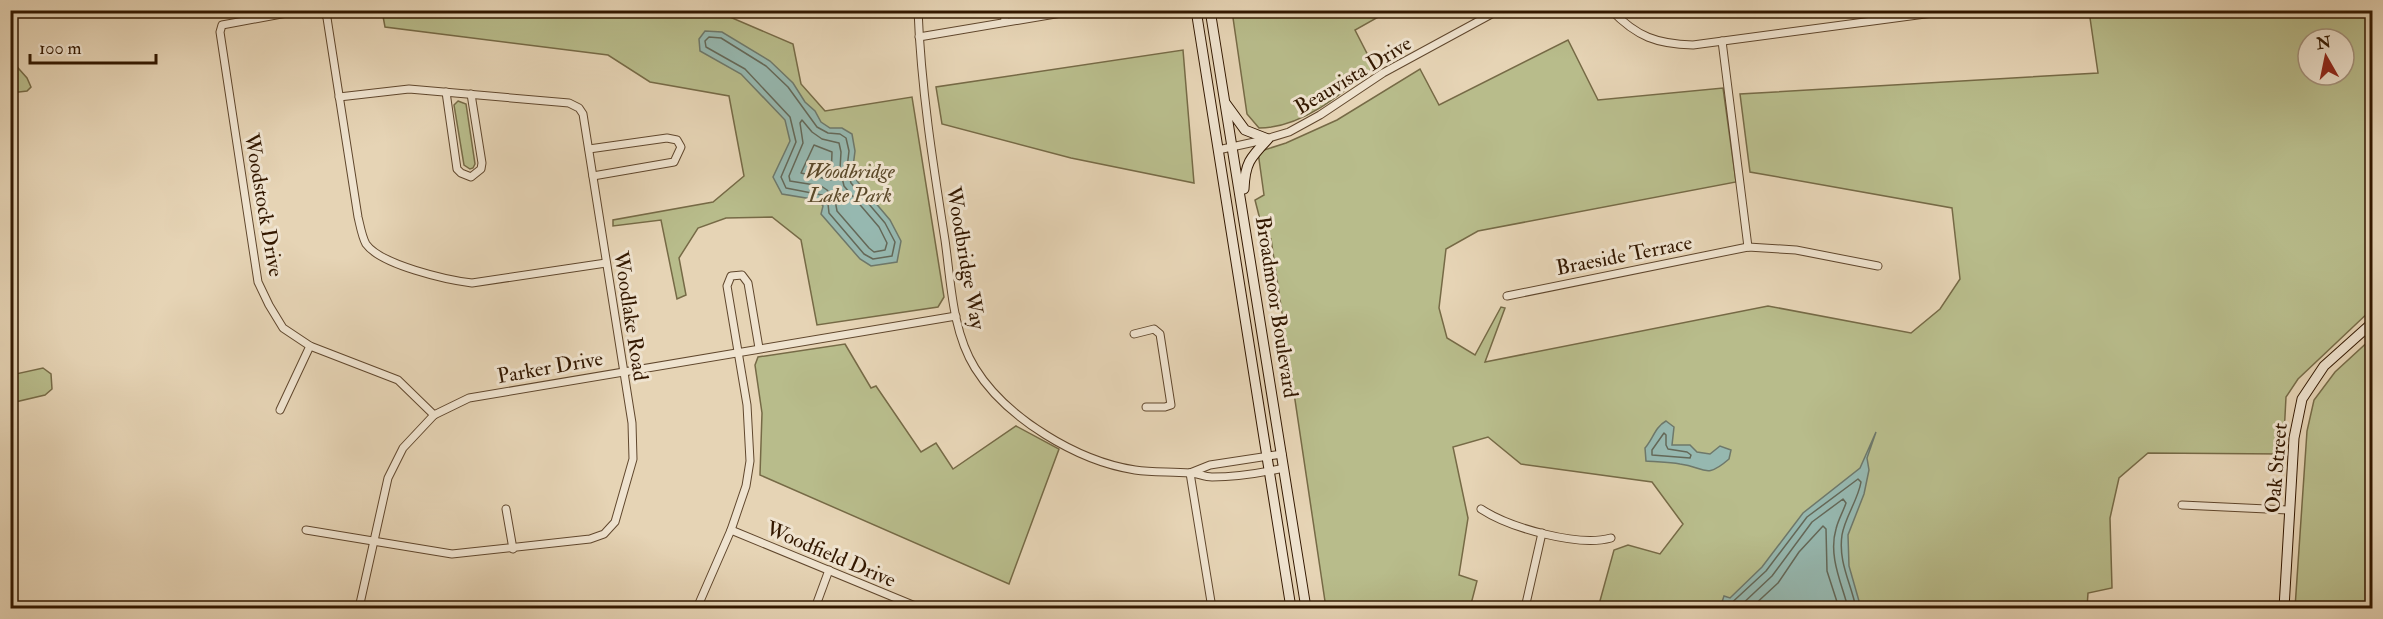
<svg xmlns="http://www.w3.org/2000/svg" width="2383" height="619" viewBox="0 0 2383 619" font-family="'IM FELL Double Pica',serif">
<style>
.green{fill:#b8bc8b;stroke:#766a46;stroke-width:1.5;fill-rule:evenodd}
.water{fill:#96b8b0;stroke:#6e786a;stroke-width:1.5}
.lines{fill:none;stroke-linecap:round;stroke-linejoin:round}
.shore{stroke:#646858;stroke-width:1.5}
.street-casing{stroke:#60472d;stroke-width:9}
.secondary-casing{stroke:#331800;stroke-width:11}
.street{stroke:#efe3cf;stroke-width:7}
.secondary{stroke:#efe3cf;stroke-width:9}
.labels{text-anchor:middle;stroke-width:6;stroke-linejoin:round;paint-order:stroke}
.street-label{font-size:21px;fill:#331800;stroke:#efe3cf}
.park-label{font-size:21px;font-style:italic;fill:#5b492a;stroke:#efe3cf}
</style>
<rect width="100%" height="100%" fill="#e6d4b5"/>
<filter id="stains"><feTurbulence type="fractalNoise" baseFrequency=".00333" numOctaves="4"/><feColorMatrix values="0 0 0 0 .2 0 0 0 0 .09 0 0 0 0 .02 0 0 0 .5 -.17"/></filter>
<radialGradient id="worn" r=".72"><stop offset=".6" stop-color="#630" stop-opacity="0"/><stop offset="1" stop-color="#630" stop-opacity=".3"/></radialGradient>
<g class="green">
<path d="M 382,11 L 716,11 L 793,44 L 801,84 L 825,111 L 912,97 L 944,297 L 938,307 L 817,325 L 801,240 L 772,217 L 726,218 L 698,228 L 679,258 L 686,295 L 677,299 L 661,220 L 613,226 L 613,220 L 713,202 L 744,176 L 729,96 L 650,82 L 608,55 L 385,27 Z"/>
<path d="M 1232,11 L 1232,10 L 1389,11 L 1355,30 L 1374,67 C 1343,93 1302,128 1259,128 L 1247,114 Z"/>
<path d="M 2089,11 L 2372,11 L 2372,309 L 2298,379 L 2286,397 L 2283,454 L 2148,453 L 2119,478 L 2110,518 L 2112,588 L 2088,593 L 2087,608 L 1598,608 L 1614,550 L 1628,545 L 1660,554 L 1683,524 L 1652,482 L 1521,464 L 1488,437 L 1453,447 L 1468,518 L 1459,575 L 1477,581 L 1470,608 L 1326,608 L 1271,239 L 1265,239 L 1255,200 L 1264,195 L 1258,152 L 1286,143 L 1337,120 L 1420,69 L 1439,105 L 1568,40 L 1598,100 L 1723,88 L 1736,182 L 1478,231 L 1446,249 L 1439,308 L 1447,338 L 1475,355 L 1501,307 L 1505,308 L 1485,362 L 1768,306 L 1911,333 L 1940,309 L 1960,279 L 1952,208 L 1750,172 L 1740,94 L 2098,73 ZM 2308,39 L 2344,39 L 2344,75 L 2308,75 Z"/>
<path d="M 1183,50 L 1194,183 L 1071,158 L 942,124 L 936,87 Z"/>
<path d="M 11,60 L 27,78 L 31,87 L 27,91 L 11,93 Z"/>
<path d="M 458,101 L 466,104 L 475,164 L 473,168 L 470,169 L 464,165 L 454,105 Z"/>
<path d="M 2372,338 L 2372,608 L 2295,608 L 2307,431 L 2314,400 L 2335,372 Z"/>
<path d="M 845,344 L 871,388 L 876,386 L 921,452 L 936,443 L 953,469 L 1016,426 L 1059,449 L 1009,584 L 760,475 L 762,413 L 755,365 L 758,357 Z"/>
<path d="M 43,368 L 51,374 L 52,389 L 45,395 L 11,403 L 11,375 Z"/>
</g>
<g class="water">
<path d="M 705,31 L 722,32 L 770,61 L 793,83 L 805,102 L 815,111 L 821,122 L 830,128 L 842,128 L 852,134 L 855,151 L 853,167 L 857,181 L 890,220 L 901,241 L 897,262 L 871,266 L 860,259 L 821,214 L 823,206 L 818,200 L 782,194 L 773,177 L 790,141 L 785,120 L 741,74 L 700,51 L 699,39 Z"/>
<path d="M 1666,421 L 1674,427 L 1672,445 L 1690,445 L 1697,452 L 1710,454 L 1720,446 L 1731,450 L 1729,459 C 1705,480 1705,467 1680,464 C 1669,462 1657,462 1646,461 L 1645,448 C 1653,439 1655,427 1666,421 Z"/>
<path d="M 1876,432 L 1867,458 L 1869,470 L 1864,494 L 1848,535 L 1849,566 L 1861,608 L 1720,608 L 1724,596 L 1730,598 L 1762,567 L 1803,513 L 1860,468 Z"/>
</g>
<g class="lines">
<g class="shore">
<path d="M 709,37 L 721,38 L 766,66 L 788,87 L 817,127 L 828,133 L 840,134 L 846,138 L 849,151 L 847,168 L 851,183 L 885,223 L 895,242 L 892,256 L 873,259 L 864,254 L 829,213 L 828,204 L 822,195 L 786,188 L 781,177 L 796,142 L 790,117 L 745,69 L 706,47 L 705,41 Z"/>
<path d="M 802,120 L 812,132 L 822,139 L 839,143 L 841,152 L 840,169 L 844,186 L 879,227 L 887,243 L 885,250 L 874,252 L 869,248 L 837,211 L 835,200 L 827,190 L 821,186 L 790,181 L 789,176 L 803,143 L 800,123 Z"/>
<path d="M 814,145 L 832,152 L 831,180 L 801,173 Z"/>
<path d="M 1664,433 L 1666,435 L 1666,445 L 1668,449 L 1687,452 L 1691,455 L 1690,458 L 1652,455 L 1652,450 Z"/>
<path d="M 1726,608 L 1766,571 L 1807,517 L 1858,479 L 1861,482 C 1858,500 1845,517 1842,535 C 1838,562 1851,583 1856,608"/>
<path d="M 1738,608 L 1772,576 L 1812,522 L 1843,499 L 1846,503 C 1843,512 1838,520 1836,529 C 1828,556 1842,584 1848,608"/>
<path d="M 1751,608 L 1778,583 L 1799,552 L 1823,526 L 1826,529 L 1827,571 L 1839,608"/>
</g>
<defs>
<g id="street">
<path d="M 303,10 L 222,25 L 220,32 L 258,282 L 269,305 L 283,328 L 310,346 L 398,380 L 434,415"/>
<path d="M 323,10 L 327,18 L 358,217 C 360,225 362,237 366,244 C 381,265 447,280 472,283 L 606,263"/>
<path d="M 918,10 C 921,88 933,164 945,240 C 951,282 952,331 975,368 C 1006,418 1077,461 1135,470 C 1154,473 1172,471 1190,473 C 1197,473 1204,477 1212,477 C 1236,477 1261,473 1284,468"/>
<path d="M 1004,10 L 1005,21"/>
<path d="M 1611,10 C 1637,37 1657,44 1693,45 L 1955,10"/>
<path d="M 919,37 L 1079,10"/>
<path d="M 1722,41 L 1748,247"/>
<path d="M 446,92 L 457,169 L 461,173 L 471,177 L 481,169 L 482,163 L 471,94"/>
<path d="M 589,149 L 667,138 L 677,140 L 681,147 L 674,162 L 593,176"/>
<path d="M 1218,150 L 1259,141 L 1289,132 L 1320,115 L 1383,73 L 1499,10"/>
<path d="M 1507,296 L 1748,247 L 1796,250 L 1878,266"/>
<path d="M 1134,334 L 1154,329 L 1160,334 L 1171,405 L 1165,407 L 1146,407"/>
<path d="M 280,410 L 310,346"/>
<path d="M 1190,473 L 1212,608"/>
<path d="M 1190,473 L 1210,465 L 1282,454"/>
<path d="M 2182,505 L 2290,510"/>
<path d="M 506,509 L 513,549"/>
<path d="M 1481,509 C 1510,528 1578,547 1611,538"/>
<path d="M 306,530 L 452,554 L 590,539 L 604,534 L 615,522 L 633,459 L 632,423 L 583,114 L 579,108 L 569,103 L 409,89 L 339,97"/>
<path d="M 731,530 L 920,608"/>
<path d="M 359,608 L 388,478 L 403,448 L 434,415 L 469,398 L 956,316"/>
<path d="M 697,608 L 731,530 L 746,486 L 750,461 L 747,405 L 727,286 L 731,276 L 742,275 L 748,283 L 759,348"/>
<path d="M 815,608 L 829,570"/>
<path d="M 1525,608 L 1542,533"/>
</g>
<g id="secondary">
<path d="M 1196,10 L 1291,608"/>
<path d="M 1210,10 L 1306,608"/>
<path d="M 1226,104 L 1245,130 L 1268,139 C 1250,158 1245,163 1244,189"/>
<path d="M 2284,608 L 2294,438 L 2302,399 L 2324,366 L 2372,323"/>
</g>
</defs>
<use href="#street" class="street-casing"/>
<use href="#secondary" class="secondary-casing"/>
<use href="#street" class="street"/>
<use href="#secondary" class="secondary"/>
</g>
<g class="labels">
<g class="street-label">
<text transform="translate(1353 75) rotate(-31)" y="7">Beauvista Drive</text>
<text transform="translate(264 205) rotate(80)" y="7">Woodstock Drive</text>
<text transform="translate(1624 255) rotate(-11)" y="7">Braeside Terrace</text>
<text transform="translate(966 258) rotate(80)" y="7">Woodbridge Way</text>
<text transform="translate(1277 307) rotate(81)" y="7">Broadmoor Boulevard</text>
<text transform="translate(631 316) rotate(81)" y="7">Woodlake Road</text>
<text transform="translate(550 367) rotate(-10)" y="7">Parker Drive</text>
<text transform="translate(2276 468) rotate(-85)" y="7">Oak Street</text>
<text transform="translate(831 554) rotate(23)" y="7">Woodfield Drive</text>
</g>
<g class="park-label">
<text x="850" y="178">Woodbridge<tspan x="850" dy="24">Lake Park</tspan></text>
</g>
</g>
<rect width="2383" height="619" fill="none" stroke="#e6d4b5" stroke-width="36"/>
<rect x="12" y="12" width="2359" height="595" fill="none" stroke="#331800" stroke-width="3"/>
<rect x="18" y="18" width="2347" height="583" fill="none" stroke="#331800" stroke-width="1.5"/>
<g transform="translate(2326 57) rotate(351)"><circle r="28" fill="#efe3cf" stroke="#a4927c" stroke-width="1.5"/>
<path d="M0-4.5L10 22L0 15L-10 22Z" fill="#8f2418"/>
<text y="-9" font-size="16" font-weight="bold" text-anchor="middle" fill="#331800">N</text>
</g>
<path d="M30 54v9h126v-9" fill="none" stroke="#331800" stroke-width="3"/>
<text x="39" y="54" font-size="18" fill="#331800" stroke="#efe3cf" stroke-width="4.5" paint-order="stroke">100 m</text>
<rect width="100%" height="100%" filter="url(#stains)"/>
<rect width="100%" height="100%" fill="url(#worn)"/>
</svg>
